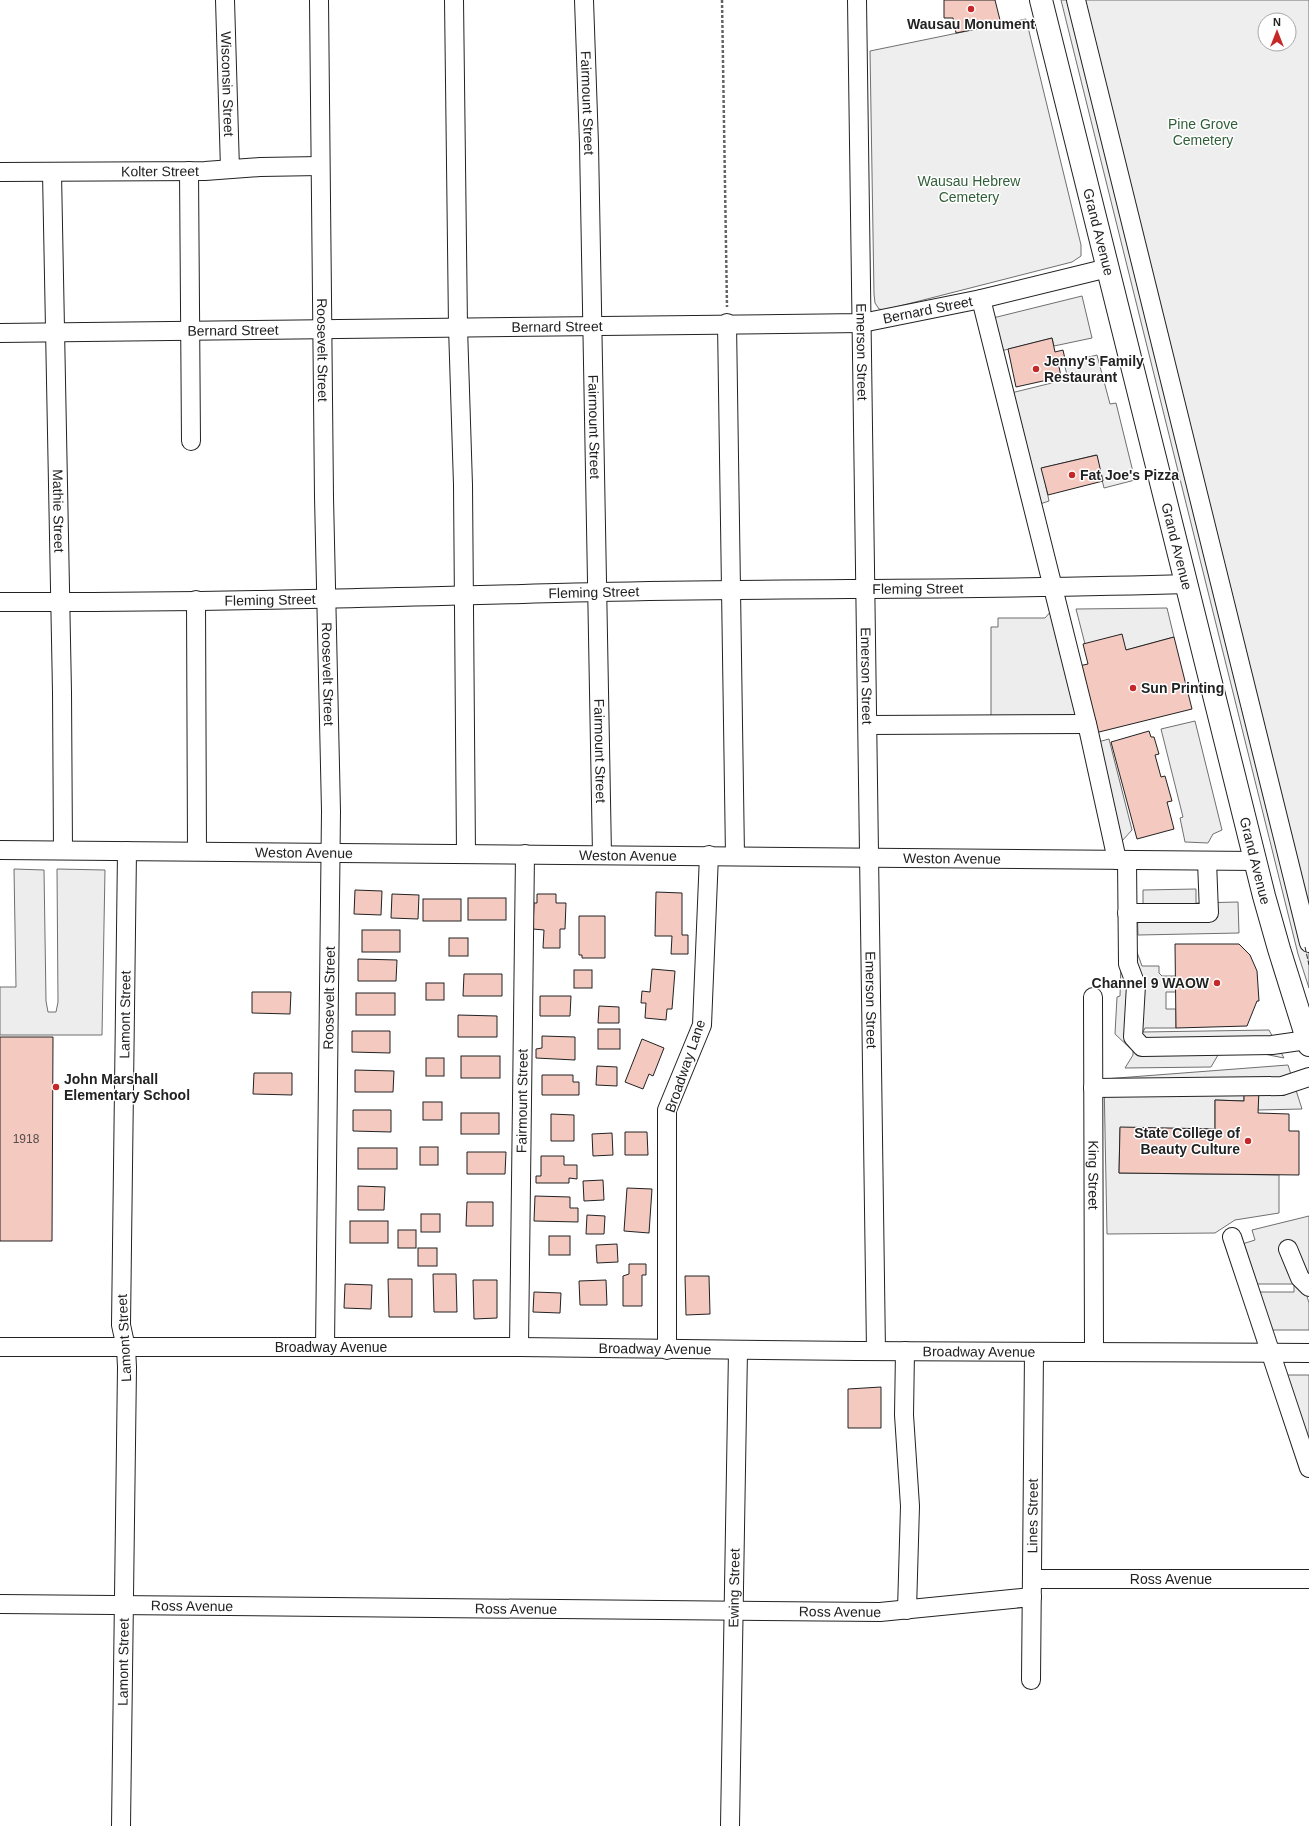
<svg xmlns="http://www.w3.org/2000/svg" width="1309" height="1826" viewBox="0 0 1309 1826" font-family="Arial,sans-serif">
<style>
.green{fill:#eee;stroke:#6f6f6f;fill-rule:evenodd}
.parking{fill:#ededed;stroke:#6f6f6f}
.building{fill:#f3c9c0;stroke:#222}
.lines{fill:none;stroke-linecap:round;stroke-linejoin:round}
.minor-casing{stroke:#222;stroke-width:20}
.major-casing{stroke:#222;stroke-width:24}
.path{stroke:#646464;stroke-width:2.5;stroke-dasharray:3 2;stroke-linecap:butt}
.minor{stroke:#fff;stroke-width:18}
.major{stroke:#fff;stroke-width:22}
.fence{stroke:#222;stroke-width:1;stroke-dasharray:5 2;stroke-linecap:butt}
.poi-dot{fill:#c62828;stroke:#fff;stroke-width:1.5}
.labels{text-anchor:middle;stroke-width:3;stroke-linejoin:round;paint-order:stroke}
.number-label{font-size:12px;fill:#564c4a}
.poi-label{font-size:14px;font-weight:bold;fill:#222;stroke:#fff;text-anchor:start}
.street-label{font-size:14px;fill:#222;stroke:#fff}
.park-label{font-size:14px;fill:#2f5e38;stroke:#fff}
</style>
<rect width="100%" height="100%" fill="#fff"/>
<g class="green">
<path d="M 1061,0 L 1309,0 L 1309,988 L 1298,954 ZM 1265,20 L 1289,20 L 1289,44 L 1265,44 Z"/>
<path d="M 1026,19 L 1081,245 L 1081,256 L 1072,262 L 884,310 L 879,309 L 875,303 L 874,294 L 870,51 Z"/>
</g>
<g class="parking">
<path d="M 1082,296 L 1092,338 L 1054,346 L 1052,338 L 1001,351 L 993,318 Z"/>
<path d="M 1097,355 L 1110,404 L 1116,403 L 1135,480 L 1104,488 L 1096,455 L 1042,468 L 1049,501 L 1040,504 L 1011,393 L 1068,379 L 1064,363 Z"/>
<path d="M 1167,608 L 1174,637 L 1126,650 L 1085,644 L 1076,609 Z"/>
<path d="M 1052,610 L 1077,719 L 991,719 L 991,627 L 998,627 L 998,618 L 1045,618 Z"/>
<path d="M 1195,721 L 1222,830 L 1213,834 L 1208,843 L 1185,842 L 1180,818 L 1183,817 L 1161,729 Z"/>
<path d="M 1109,739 L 1132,830 L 1121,842 L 1094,743 Z"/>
<path d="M 14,869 L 44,870 L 46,1001 L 48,1012 L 56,1012 L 58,1002 L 57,869 L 105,870 L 102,1035 L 0,1035 L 0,987 L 16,987 Z"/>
<path d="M 1196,889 L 1196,903 L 1238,902 L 1239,933 L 1138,935 L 1137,904 L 1143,904 L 1143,890 Z"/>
<path d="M 1133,941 L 1142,966 L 1159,966 L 1159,973 L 1162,976 L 1175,976 L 1176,992 L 1166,992 L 1166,1009 L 1176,1009 L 1176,1028 L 1145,1028 L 1143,1032 L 1269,1030 L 1284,1058 L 1264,1054 L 1220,1054 L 1218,1055 L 1211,1067 L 1125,1068 L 1133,1055 L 1133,1051 L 1115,1034 L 1117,997 L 1120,996 L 1121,962 Z"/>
<path d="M 1288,1065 L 1302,1109 L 1258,1110 L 1258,1090 L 1244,1091 L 1244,1101 L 1215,1100 L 1215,1129 L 1120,1128 L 1119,1173 L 1279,1175 L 1279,1213 L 1235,1220 L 1215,1233 L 1107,1234 L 1104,1079 Z"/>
<path d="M 1309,1216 L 1309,1292 L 1306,1293 L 1309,1303 L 1309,1330 L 1269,1330 L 1256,1292 L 1294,1292 L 1294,1284 L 1253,1284 L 1239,1245 L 1255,1240 L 1252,1230 Z"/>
<path d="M 1283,1375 L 1309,1375 L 1309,1458 Z"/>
</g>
<g class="building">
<path d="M 944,0 L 995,0 L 1001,24 L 956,33 L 953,18 L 944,18 Z"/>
<path d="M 1052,338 L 1055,352 L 1063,350 L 1065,359 L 1058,361 L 1061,377 L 1016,387 L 1008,349 Z"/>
<path d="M 1097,455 L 1103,481 L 1048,495 L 1041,468 Z"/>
<path d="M 1122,634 L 1126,650 L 1174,637 L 1192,709 L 1091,734 L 1074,667 L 1088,664 L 1083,644 Z"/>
<path d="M 1149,731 L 1151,737 L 1154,737 L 1159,754 L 1155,755 L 1161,777 L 1165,776 L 1172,801 L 1167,802 L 1174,829 L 1137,839 L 1111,742 Z"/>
<path d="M 355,890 L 382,891 L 381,915 L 354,914 Z"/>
<path d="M 656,892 L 682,893 L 682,935 L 688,935 L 688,954 L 671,954 L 672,936 L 655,936 Z"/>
<path d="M 392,894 L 419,895 L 418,919 L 391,918 Z"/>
<path d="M 537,894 L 556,894 L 556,903 L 566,903 L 565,929 L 560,929 L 560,948 L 543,948 L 544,930 L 533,929 L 534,903 L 537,903 Z"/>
<rect x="468" y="898" width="38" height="22"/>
<rect x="423" y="899" width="38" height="22"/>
<path d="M 579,916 L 605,916 L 605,958 L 582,958 L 582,955 L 579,955 Z"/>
<rect x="362" y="930" width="38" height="22"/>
<rect x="449" y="938" width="19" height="18"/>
<path d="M 1175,944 L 1239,944 L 1250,955 L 1257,971 L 1259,1001 L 1257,1001 L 1247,1026 L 1176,1028 Z"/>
<path d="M 358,959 L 397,960 L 396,981 L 358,981 Z"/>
<path d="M 652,969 L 675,971 L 672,1009 L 667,1009 L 666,1020 L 645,1018 L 646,1003 L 641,1003 L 642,991 L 650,992 Z"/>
<rect x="574" y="970" width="18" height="18"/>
<path d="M 464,974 L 502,974 L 502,996 L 463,996 Z"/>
<rect x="426" y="983" width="18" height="17"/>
<path d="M 252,992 L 291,992 L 290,1014 L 252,1013 Z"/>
<rect x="356" y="993" width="39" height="22"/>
<path d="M 540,996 L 571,996 L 570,1016 L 540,1016 Z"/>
<path d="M 599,1006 L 619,1007 L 619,1023 L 598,1023 Z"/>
<path d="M 458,1015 L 497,1016 L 497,1037 L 458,1037 Z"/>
<rect x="598" y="1029" width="22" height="20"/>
<path d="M 352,1031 L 390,1031 L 390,1053 L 352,1052 Z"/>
<path d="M 542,1036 L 575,1037 L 575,1060 L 536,1058 L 536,1049 L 542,1048 Z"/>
<path d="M 0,1037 L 53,1037 L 52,1241 L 0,1241 Z"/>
<path d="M 642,1039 L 664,1048 L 653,1076 L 649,1074 L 643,1089 L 625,1082 Z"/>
<rect x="461" y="1056" width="39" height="22"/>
<rect x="426" y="1058" width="18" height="18"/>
<path d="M 597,1066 L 617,1067 L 617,1086 L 596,1085 Z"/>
<path d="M 355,1070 L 394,1071 L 393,1092 L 355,1092 Z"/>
<path d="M 254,1073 L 292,1073 L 292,1095 L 253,1094 Z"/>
<path d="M 542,1075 L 573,1075 L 573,1082 L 579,1082 L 579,1095 L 542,1095 Z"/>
<path d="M 1244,1090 L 1259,1090 L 1258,1113 L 1289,1114 L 1289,1131 L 1299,1131 L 1299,1175 L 1119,1173 L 1120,1127 L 1215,1129 L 1215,1100 L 1244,1101 Z"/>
<rect x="423" y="1102" width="19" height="18"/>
<path d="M 353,1110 L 391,1110 L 391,1132 L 353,1131 Z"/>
<rect x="461" y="1113" width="38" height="21"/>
<path d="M 551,1114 L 574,1115 L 574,1141 L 551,1141 Z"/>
<path d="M 625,1132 L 647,1132 L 648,1155 L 625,1155 Z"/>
<path d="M 612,1133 L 613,1155 L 593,1156 L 592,1134 Z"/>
<rect x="420" y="1147" width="18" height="18"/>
<rect x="358" y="1148" width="39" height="21"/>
<path d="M 467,1152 L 506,1152 L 505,1174 L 467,1174 Z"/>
<path d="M 541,1156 L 564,1156 L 564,1165 L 577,1165 L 577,1179 L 569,1178 L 569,1183 L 536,1183 L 536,1176 L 541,1176 Z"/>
<path d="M 603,1180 L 604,1200 L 584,1201 L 583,1181 Z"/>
<path d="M 358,1186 L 385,1187 L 384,1210 L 358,1210 Z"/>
<path d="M 627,1188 L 652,1189 L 649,1233 L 624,1231 Z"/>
<path d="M 535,1196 L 570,1197 L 570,1208 L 578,1208 L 578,1222 L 534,1221 Z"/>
<path d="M 467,1202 L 493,1202 L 493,1226 L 466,1226 Z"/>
<rect x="421" y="1214" width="19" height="18"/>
<path d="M 587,1215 L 605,1216 L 604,1234 L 586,1234 Z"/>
<rect x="350" y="1221" width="38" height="22"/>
<rect x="398" y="1230" width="18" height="18"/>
<rect x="549" y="1236" width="21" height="19"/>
<path d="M 617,1244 L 618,1262 L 597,1263 L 596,1245 Z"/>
<rect x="418" y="1248" width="19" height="18"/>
<path d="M 629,1264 L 646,1264 L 646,1275 L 642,1275 L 642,1306 L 623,1306 L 623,1276 L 629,1274 Z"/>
<path d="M 433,1274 L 456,1274 L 457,1312 L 434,1312 Z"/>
<path d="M 685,1276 L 709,1276 L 710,1314 L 686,1315 Z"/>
<path d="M 388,1279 L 412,1279 L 412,1317 L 389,1317 Z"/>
<path d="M 473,1280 L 497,1280 L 497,1318 L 474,1319 Z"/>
<path d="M 606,1280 L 607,1305 L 580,1305 L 579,1281 Z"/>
<path d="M 345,1284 L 372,1285 L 371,1309 L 344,1308 Z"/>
<path d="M 534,1292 L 561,1293 L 560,1313 L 533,1312 Z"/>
<path d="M 881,1387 L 881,1428 L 848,1428 L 848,1389 Z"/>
</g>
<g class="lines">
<defs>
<g id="minor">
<path id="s1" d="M 225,0 L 230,169"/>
<path id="s2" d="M 319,0 L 324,497 L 331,811 L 325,1347"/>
<path d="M 454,0 L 458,327 L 463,485 L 466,854"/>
<path id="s3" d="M 584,0 L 589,144 L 602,855"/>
<path id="s4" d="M 857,0 L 876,1351"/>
<path d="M 1076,0 L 1309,943"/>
<path d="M 189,171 L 191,441"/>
<path id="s5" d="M 0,172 L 205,171 L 260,167 L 320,166"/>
<path id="s6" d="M 52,173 L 62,692 L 63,850"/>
<path d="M 981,299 L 1088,728 L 1117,860"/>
<path d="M 727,323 L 735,856"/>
<path id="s7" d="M 0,333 L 862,323 L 981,299 L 1108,268"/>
<path d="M 196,600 L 197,851"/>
<path id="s8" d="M 0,602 C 199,603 398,597 597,592 C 793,588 990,590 1187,584"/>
<path d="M 868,725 L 1087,724"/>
<path id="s9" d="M 0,850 L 1256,861"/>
<path d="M 1127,860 L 1128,964 L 1136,985 L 1133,1037 L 1142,1047 L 1272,1045 L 1307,1040"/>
<path d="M 1127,913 L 1209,913 L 1207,861"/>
<path id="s10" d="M 1093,997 L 1094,1352"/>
<path d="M 1093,1088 L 1282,1086 L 1309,1077"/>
<path d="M 1232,1237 L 1309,1468"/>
<path d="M 1288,1249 L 1300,1278 L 1309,1287"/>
<path id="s11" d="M 0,1347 L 519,1347 L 857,1351 L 1309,1353"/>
<path id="s12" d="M 519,1347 L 525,854"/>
<path d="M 667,1350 L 667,1110 L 702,1025 L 709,855"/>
<path d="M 905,1351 L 904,1415 L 910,1506 L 907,1610"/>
<path id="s13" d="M 1032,1579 L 1309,1579"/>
<path id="s14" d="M 0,1604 L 880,1612 L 1032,1597"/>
<path id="s15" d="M 1031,1680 L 1034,1352"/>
<path id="s16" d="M 121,1826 L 127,1367 L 126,1348 L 121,1325 L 127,851"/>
<path id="s17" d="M 730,1826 L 738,1350"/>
</g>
<g id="major">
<path id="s18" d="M 1041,0 L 1264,896 L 1279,949 L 1309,1045"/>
</g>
</defs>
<use href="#minor" class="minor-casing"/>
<use href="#major" class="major-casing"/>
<path class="path" d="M 722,0 L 727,307"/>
<use href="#minor" class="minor"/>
<use href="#major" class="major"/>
<path class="fence" d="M 1305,947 L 1309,965"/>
</g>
<g class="poi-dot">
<circle cx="971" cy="9" r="4"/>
<circle cx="1036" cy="369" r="4"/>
<circle cx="1072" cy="475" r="4"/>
<circle cx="1133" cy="688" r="4"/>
<circle cx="1217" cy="983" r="4"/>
<circle cx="56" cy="1087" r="4"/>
<circle cx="1248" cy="1141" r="4"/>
</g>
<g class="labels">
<g class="number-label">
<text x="26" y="1143">1918</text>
</g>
<g class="poi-label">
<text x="971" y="29" text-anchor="middle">Wausau Monument</text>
<text x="1044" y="366">Jenny's Family<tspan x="1044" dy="16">Restaurant</tspan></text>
<text x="1080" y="480">Fat Joe's Pizza</text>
<text x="1141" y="693">Sun Printing</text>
<text x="1209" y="988" text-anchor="end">Channel 9 WAOW</text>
<text x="64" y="1084">John Marshall<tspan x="64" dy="16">Elementary School</tspan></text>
<text x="1240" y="1138" text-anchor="end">State College of<tspan x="1240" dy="16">Beauty Culture</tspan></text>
</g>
<g class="street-label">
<text dy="5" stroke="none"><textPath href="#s1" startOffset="84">Wisconsin Street</textPath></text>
<text dy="5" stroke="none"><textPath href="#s3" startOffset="103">Fairmount Street</textPath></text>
<text dy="5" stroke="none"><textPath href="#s5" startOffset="160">Kolter Street</textPath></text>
<text dy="5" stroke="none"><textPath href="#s18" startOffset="239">Grand Avenue</textPath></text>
<text dy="5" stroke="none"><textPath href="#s7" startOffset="929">Bernard Street</textPath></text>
<text dy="5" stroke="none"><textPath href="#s7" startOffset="557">Bernard Street</textPath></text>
<text dy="5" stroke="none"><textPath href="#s7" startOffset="233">Bernard Street</textPath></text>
<text dy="5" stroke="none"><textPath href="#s2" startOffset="350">Roosevelt Street</textPath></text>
<text dy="5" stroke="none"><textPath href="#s4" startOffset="352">Emerson Street</textPath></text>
<text dy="5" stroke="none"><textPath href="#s3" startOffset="427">Fairmount Street</textPath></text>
<text dy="5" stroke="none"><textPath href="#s6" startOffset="338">Mathie Street</textPath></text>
<text dy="5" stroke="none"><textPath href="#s18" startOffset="563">Grand Avenue</textPath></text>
<text dy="5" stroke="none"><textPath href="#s8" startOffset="918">Fleming Street</textPath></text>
<text dy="5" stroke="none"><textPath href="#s8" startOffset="594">Fleming Street</textPath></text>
<text dy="5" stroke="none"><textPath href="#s8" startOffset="270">Fleming Street</textPath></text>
<text dy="5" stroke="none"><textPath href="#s2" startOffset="674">Roosevelt Street</textPath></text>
<text dy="5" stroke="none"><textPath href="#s4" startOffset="676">Emerson Street</textPath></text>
<text dy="5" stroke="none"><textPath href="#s3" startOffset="751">Fairmount Street</textPath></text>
<text dy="5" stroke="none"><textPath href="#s9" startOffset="304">Weston Avenue</textPath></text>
<text dy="5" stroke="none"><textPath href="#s9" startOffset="628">Weston Avenue</textPath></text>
<text dy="5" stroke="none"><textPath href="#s9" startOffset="952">Weston Avenue</textPath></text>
<text dy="5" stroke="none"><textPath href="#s18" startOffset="887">Grand Avenue</textPath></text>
<text transform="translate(329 998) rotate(-89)" y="5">Roosevelt Street</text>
<text dy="5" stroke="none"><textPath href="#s4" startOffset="1000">Emerson Street</textPath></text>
<text dy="5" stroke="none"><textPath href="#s16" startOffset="812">Lamont Street</textPath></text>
<text transform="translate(685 1066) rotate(-71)" y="5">Broadway Lane</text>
<text dy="5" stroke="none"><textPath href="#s12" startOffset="246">Fairmount Street</textPath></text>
<text dy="5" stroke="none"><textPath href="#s10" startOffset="178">King Street</textPath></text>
<text transform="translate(124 1338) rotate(-93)" y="5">Lamont Street</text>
<text dy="5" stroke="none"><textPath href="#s11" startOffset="331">Broadway Avenue</textPath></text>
<text dy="5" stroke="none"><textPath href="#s11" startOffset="655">Broadway Avenue</textPath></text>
<text dy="5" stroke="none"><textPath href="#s11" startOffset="979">Broadway Avenue</textPath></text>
<text dy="5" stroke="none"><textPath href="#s15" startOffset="164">Lines Street</textPath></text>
<text dy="5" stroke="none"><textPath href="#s13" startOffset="139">Ross Avenue</textPath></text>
<text dy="5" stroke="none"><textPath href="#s17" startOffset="238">Ewing Street</textPath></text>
<text dy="5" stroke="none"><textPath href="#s14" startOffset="192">Ross Avenue</textPath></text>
<text dy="5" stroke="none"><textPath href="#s14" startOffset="516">Ross Avenue</textPath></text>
<text dy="5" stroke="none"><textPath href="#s14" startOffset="840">Ross Avenue</textPath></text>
<text dy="5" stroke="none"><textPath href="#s16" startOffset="164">Lamont Street</textPath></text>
</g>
<g class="park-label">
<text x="1203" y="129">Pine Grove<tspan x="1203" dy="16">Cemetery</tspan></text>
<text x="969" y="186">Wausau Hebrew<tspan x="969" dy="16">Cemetery</tspan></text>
</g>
</g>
<g transform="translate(1277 32)"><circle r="19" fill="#ffffff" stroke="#a7a7a7"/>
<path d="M0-3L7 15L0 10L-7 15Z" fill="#c62828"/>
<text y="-6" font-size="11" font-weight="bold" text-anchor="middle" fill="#222222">N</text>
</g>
</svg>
